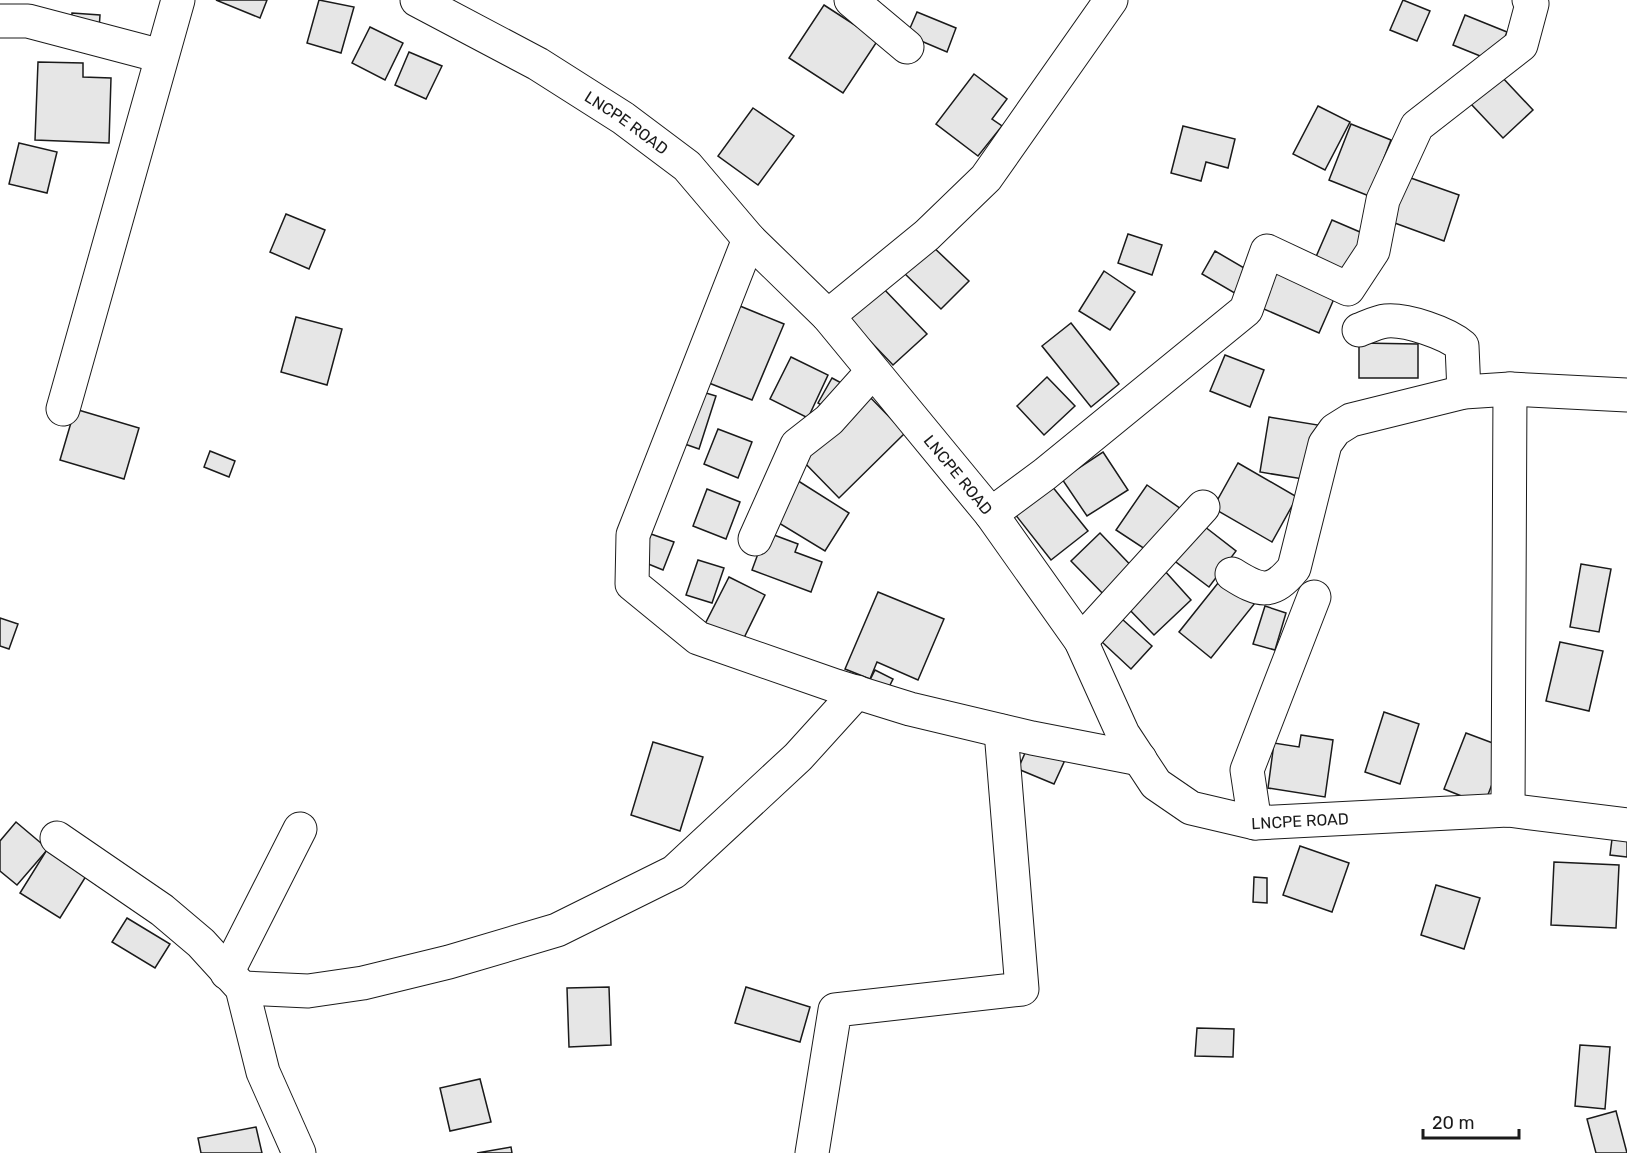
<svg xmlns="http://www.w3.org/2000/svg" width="1627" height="1153" viewBox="0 0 1627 1153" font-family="Rubik,sans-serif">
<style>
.building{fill:#e6e6e6;stroke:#1a1a1a;stroke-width:1.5}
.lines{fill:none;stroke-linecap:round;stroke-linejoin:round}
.minor-casing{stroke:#1a1a1a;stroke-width:35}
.minor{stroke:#fff;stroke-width:33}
.labels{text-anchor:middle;stroke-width:4.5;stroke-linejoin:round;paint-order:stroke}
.street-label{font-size:16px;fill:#1a1a1a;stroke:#fff}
</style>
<rect width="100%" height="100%" fill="#fff"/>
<g class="building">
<path d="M 216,0 L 267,0 L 260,18 Z"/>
<path d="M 319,0 L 354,7 L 341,53 L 307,43 Z"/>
<path d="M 1403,0 L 1430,11 L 1417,41 L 1390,30 Z"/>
<path d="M 824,5 L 878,40 L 843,93 L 789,58 Z"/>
<path d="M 917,12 L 956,28 L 947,52 L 907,35 Z"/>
<path d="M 72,13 L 100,15 L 99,30 L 71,27 Z"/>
<path d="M 1465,15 L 1507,32 L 1495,62 L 1453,45 Z"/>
<path d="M 370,27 L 403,43 L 385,80 L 352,63 Z"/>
<path d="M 409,52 L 442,66 L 426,99 L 395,85 Z"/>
<path d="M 38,62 L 83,63 L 83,77 L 111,78 L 109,143 L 35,140 Z"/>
<path d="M 974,74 L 1007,99 L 992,119 L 1002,126 L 978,156 L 936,124 Z"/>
<path d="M 1501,76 L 1533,110 L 1503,138 L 1471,104 Z"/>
<path d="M 1318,106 L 1350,122 L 1325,170 L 1293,154 Z"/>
<path d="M 753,108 L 794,136 L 758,185 L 718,156 Z"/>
<path d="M 1351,124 L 1391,140 L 1369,196 L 1329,180 Z"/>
<path d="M 1183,126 L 1235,139 L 1228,168 L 1206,162 L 1201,181 L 1171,173 Z"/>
<path d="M 19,143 L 57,152 L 47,193 L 9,184 Z"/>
<path d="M 1408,177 L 1459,195 L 1444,241 L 1392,222 Z"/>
<path d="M 286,214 L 325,230 L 309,269 L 270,252 Z"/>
<path d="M 1332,220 L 1367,235 L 1348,281 L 1312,266 Z"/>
<path d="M 1128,234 L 1162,245 L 1152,275 L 1118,263 Z"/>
<path d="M 929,243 L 969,281 L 941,309 L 902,271 Z"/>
<path d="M 1215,251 L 1251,272 L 1238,295 L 1202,274 Z"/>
<path d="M 1275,265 L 1337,292 L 1319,333 L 1257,306 Z"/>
<path d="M 1104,271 L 1135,292 L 1110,330 L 1079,311 Z"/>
<path d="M 881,286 L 927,334 L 893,365 L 848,318 Z"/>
<path d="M 740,306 L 784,324 L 752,400 L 709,383 Z"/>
<path d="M 296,317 L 342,329 L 327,385 L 281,372 Z"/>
<path d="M 1071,323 L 1119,384 L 1091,407 L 1042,346 Z"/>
<path d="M 1359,343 L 1418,344 L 1418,378 L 1359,378 Z"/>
<path d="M 1225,355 L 1264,370 L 1250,407 L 1210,391 Z"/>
<path d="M 791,357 L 828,375 L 808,418 L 770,399 Z"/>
<path d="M 1047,377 L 1075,406 L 1044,435 L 1017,406 Z"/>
<path d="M 832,378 L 847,386 L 832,412 L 818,403 Z"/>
<path d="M 696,390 L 716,396 L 699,449 L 679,442 Z"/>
<path d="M 865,392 L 905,433 L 839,498 L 799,457 Z"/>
<path d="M 75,409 L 139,428 L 124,479 L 60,460 Z"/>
<path d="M 1269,417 L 1318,425 L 1309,480 L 1260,472 Z"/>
<path d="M 718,429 L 752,442 L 738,478 L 704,464 Z"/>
<path d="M 210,451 L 235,461 L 229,477 L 204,467 Z"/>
<path d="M 1103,452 L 1128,490 L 1087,516 L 1062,479 Z"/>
<path d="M 1238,463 L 1297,497 L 1272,542 L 1213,508 Z"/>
<path d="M 792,477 L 849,513 L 825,551 L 769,517 Z"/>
<path d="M 1047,480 L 1088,531 L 1051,560 L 1011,509 Z"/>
<path d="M 1147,485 L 1184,511 L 1154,555 L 1116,530 Z"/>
<path d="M 707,489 L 740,502 L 726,539 L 693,526 Z"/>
<path d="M 1200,523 L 1236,551 L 1209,587 L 1172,559 Z"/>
<path d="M 766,532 L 798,544 L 795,552 L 822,562 L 811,592 L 752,570 Z"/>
<path d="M 1100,533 L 1139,574 L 1110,601 L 1071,561 Z"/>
<path d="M 651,534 L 674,542 L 663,570 L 641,561 Z"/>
<path d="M 698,560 L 724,568 L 712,603 L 686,595 Z"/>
<path d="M 1581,564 L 1611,569 L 1599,632 L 1570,627 Z"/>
<path d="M 1164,570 L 1191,600 L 1154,635 L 1126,606 Z"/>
<path d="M 729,577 L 765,595 L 740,646 L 703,628 Z"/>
<path d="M 1222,578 L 1255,603 L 1211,658 L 1179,632 Z"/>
<path d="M 878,592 L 944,619 L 918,680 L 877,662 L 870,679 L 845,669 Z"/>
<path d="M 1265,606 L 1286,613 L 1275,650 L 1253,644 Z"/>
<path d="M 0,618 L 18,624 L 9,649 L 0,646 Z"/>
<path d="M 1122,619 L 1152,646 L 1131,669 L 1102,642 Z"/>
<path d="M 1560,642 L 1603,651 L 1589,711 L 1546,701 Z"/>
<path d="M 875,670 L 893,679 L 885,695 L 867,686 Z"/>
<path d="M 1384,712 L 1419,724 L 1400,784 L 1365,772 Z"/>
<path d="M 1466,733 L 1506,748 L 1484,805 L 1444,789 Z"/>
<path d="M 1301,735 L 1333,740 L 1325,797 L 1268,788 L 1274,743 L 1299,747 Z"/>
<path d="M 653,742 L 703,757 L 680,831 L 631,815 Z"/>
<path d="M 1029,744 L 1065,760 L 1054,784 L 1018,769 Z"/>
<path d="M 16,822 L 48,849 L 17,885 L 0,871 L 0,841 Z"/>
<path d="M 1612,839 L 1627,840 L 1627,857 L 1610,855 Z"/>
<path d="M 1300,846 L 1349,863 L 1332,912 L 1283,895 Z"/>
<path d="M 48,848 L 88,873 L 60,918 L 20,893 Z"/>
<path d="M 1554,862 L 1619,865 L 1616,928 L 1551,925 Z"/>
<path d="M 1254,877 L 1267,878 L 1267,903 L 1253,902 Z"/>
<path d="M 1436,885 L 1480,898 L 1464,949 L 1421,935 Z"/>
<path d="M 127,918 L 170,944 L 155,968 L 112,942 Z"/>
<path d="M 609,987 L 611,1045 L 569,1047 L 567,988 Z"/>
<path d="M 746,987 L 810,1007 L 800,1042 L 735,1023 Z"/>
<path d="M 1197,1028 L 1234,1029 L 1233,1057 L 1195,1056 Z"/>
<path d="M 1580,1045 L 1610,1047 L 1605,1109 L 1575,1106 Z"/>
<path d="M 480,1079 L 491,1122 L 450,1131 L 440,1088 Z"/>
<path d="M 1616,1111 L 1627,1153 L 1596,1153 L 1587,1119 Z"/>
<path d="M 256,1127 L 262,1153 L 201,1153 L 198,1138 Z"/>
<path d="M 511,1147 L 512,1153 L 477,1153 Z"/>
</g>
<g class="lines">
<defs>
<g id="minor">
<path id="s1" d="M 417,0 L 538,64 L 623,118 L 687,166 L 749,239 L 828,316 L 991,514 L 1081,641 L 1123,734 L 1156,784 L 1191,808 L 1255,823 L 1508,810 L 1627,825"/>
<path d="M 851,0 L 907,47"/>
<path d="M 0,21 L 28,21 L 161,56"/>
<path d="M 749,239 L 633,535 L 632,584 L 698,638 L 836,686 L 910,709 L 1032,738 L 1140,759"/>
<path d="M 828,316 L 927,235 L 986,178 L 1111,0"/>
<path d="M 1359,330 C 1367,327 1377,322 1386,321 C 1406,319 1447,333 1462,346 L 1464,392"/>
<path d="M 63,409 L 178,0"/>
<path d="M 991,514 L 1045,474 L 1246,310 L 1267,251 L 1348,289 L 1373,251 L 1383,200 L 1417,126 L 1521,45 L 1532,4 L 1529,0"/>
<path d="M 755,539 L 797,445 L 829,420 L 872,372"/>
<path d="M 1232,574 C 1260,592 1272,595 1294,568 L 1325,444 L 1335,430 L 1351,420 L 1464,392 L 1510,389 L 1627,395"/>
<path d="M 1081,641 L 1203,507"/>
<path d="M 1508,810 L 1510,389"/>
<path d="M 1255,823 L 1247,770 L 1314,597"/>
<path d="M 57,838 L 162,910 L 201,943 L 242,988 L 263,1072 L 299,1153"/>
<path d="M 227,973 L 300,829"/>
<path d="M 242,988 L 308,991 L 363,983 L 449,962 L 557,930 L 674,872 L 798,757 L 857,692"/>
<path d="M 812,1153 L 835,1010 L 1022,989 L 1001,731"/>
</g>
</defs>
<use href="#minor" class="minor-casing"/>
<use href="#minor" class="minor"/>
</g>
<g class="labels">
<g class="street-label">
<text dy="6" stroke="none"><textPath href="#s1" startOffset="243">LNCPE ROAD</textPath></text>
<text dy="6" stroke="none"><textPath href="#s1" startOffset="729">LNCPE ROAD</textPath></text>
<text dy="6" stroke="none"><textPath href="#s1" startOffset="1251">LNCPE ROAD</textPath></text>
</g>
</g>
<path d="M1423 1129v9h96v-9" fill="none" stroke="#1a1a1a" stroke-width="3"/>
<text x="1432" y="1129" font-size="18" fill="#1a1a1a" stroke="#ffffff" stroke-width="4.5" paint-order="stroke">20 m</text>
</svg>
